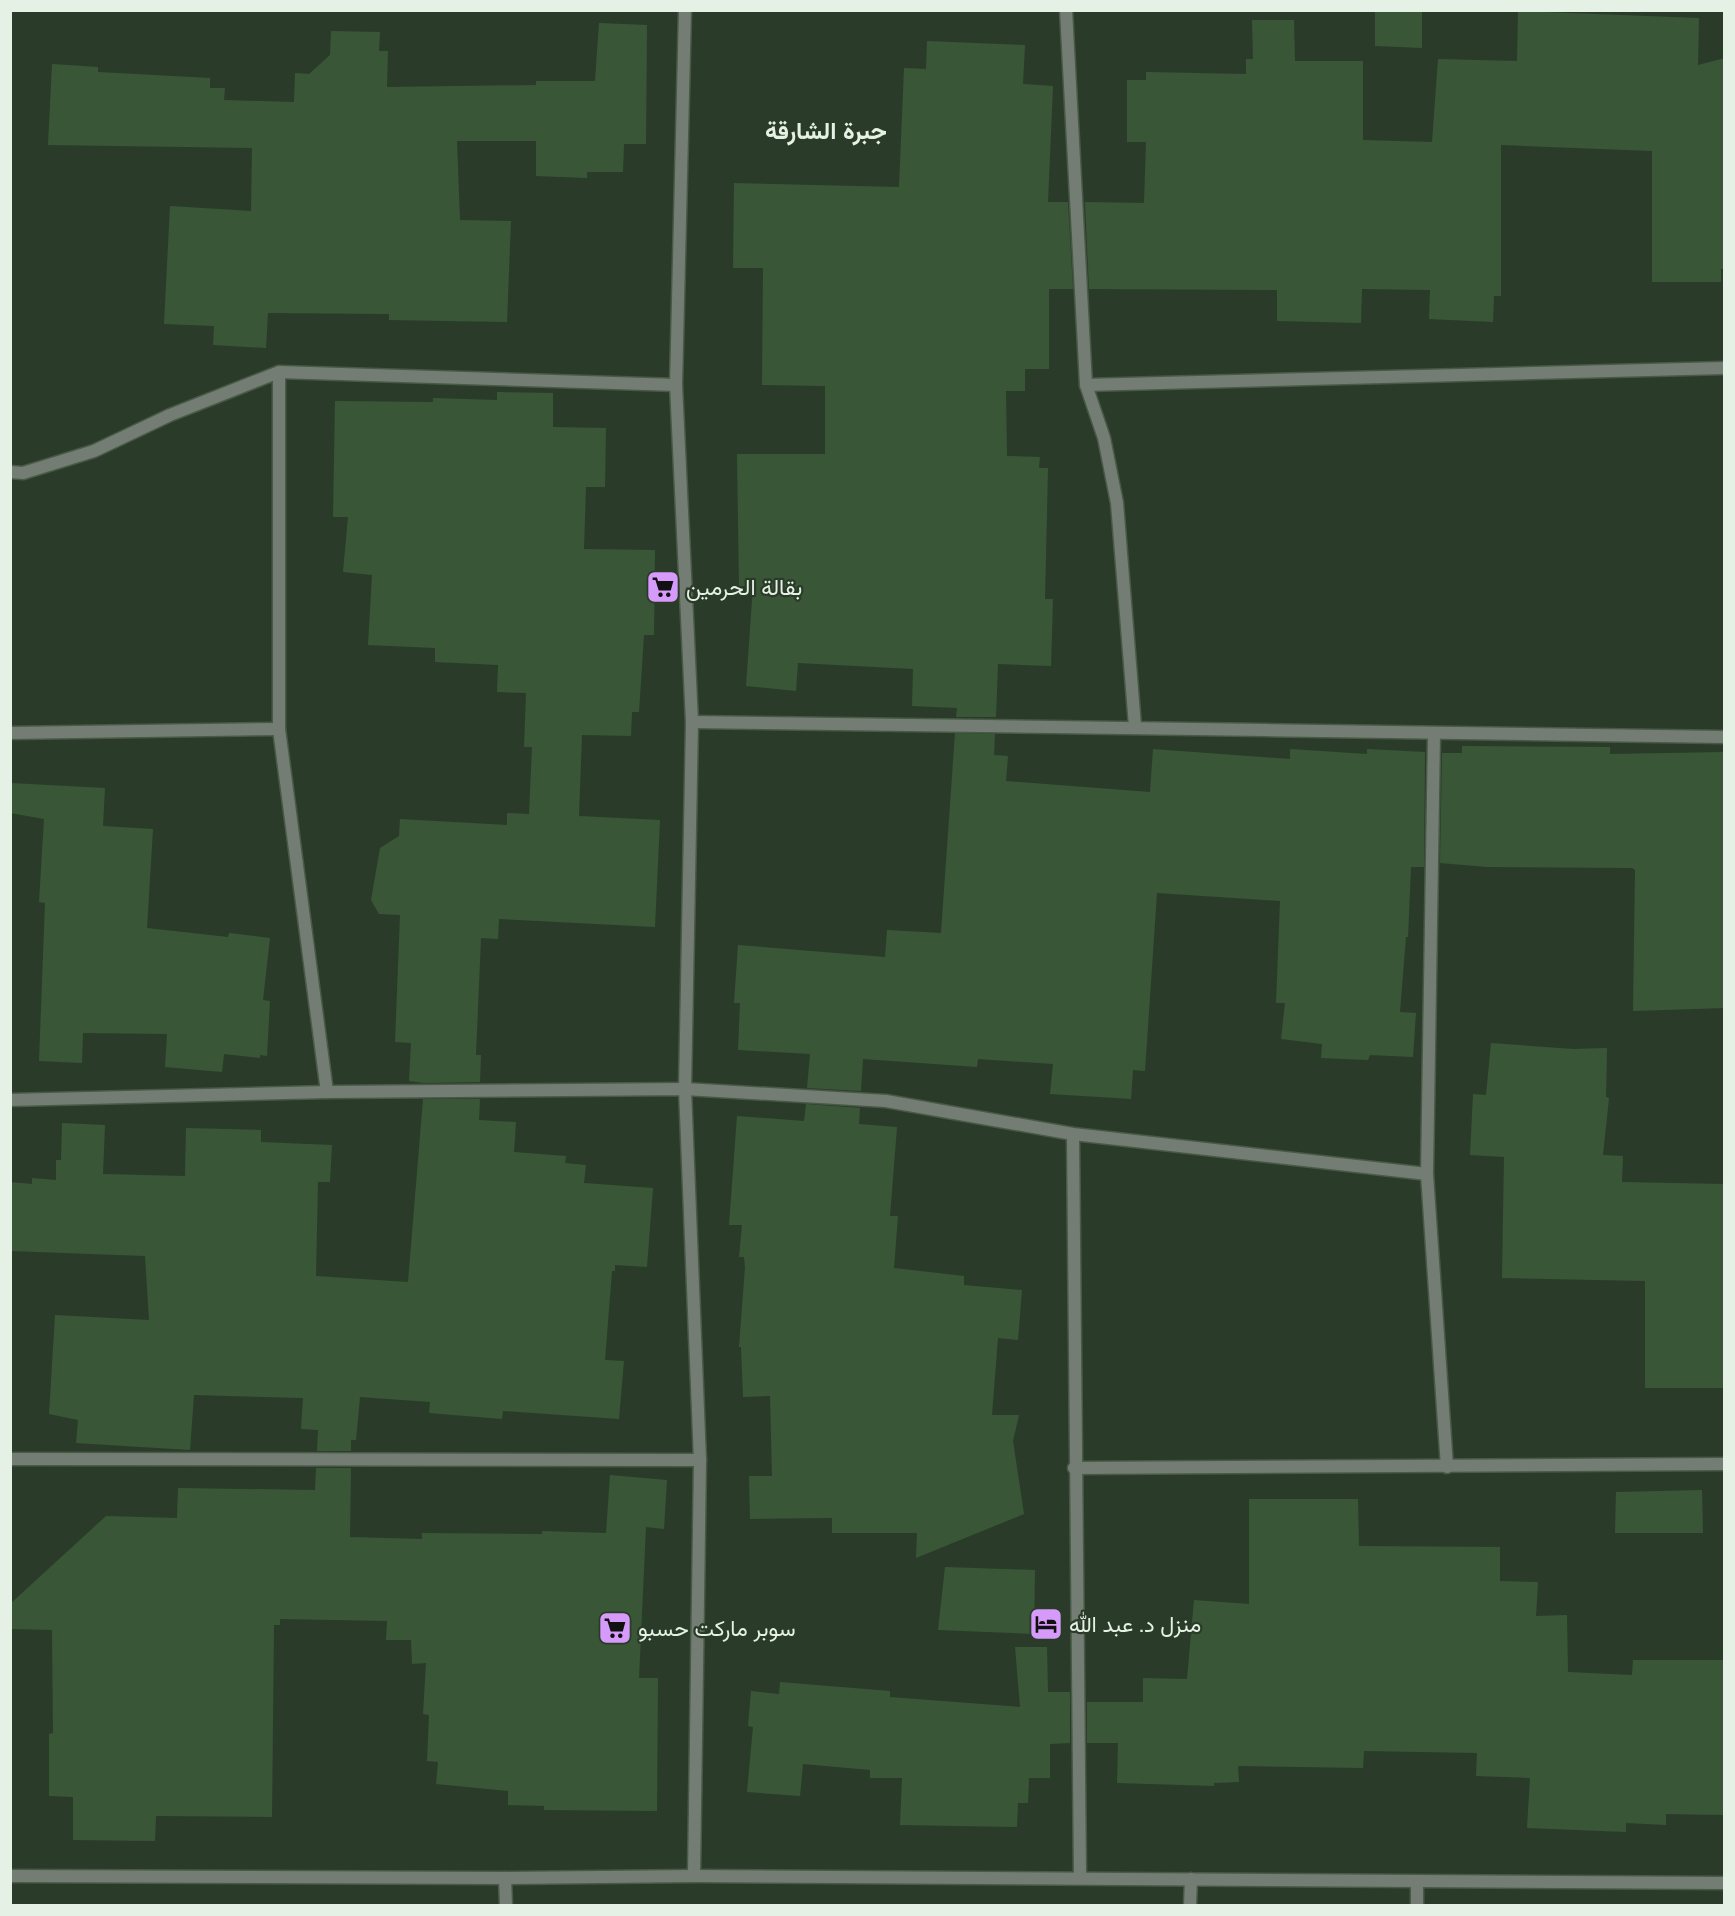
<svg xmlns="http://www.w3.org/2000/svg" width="1735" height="1916" viewBox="0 0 1735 1916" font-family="Mulish,Vazirmatn,sans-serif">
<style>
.building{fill:#395737}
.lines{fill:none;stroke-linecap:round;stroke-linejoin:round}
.minor-casing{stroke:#485947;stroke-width:15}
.tertiary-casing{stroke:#485947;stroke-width:15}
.minor{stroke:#747d73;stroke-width:12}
.tertiary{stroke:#747d73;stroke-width:12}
.labels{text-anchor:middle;stroke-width:4.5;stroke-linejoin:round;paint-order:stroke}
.poi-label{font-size:22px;fill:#e5f1e4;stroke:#2a3c29;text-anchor:start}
.neighbourhood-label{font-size:24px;font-weight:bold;fill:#e5f1e4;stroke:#2a3c29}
</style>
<rect width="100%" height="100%" fill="#2a3c29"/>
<g class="building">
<path d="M 1375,10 L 1422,10 L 1422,48 L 1375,46 Z"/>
<path d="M 1518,11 L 1699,18 L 1698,65 L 1725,58 L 1725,269 L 1721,269 L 1721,282 L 1652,282 L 1652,151 L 1501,145 L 1501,296 L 1494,296 L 1493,322 L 1429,319 L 1430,290 L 1362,289 L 1361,323 L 1277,321 L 1277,290 L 1089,289 L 1085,202 L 1144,203 L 1146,142 L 1127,142 L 1127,80 L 1146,80 L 1146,72 L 1246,74 L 1246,59 L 1253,59 L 1252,20 L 1294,20 L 1295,61 L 1363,61 L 1363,140 L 1432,142 L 1438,59 L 1517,61 Z"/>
<path d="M 599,23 L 647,25 L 646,144 L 624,144 L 623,172 L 587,172 L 587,178 L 536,176 L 536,141 L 457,141 L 460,220 L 511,221 L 507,322 L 389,320 L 389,314 L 268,313 L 266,348 L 213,345 L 214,326 L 164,324 L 170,206 L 251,211 L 252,148 L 48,145 L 52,64 L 98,67 L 98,72 L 210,78 L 210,88 L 225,88 L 224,100 L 294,102 L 295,73 L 309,74 L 330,55 L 331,31 L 380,32 L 379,51 L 388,51 L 387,87 L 536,85 L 536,81 L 595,81 Z"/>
<path d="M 927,41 L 1025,45 L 1023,84 L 1053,86 L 1048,202 L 1068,202 L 1073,289 L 1049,289 L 1049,369 L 1025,369 L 1025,391 L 1006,391 L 1007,456 L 1040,457 L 1039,468 L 1048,468 L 1045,599 L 1053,599 L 1051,666 L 998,664 L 996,717 L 956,717 L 957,708 L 912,706 L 913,669 L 798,663 L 796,691 L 746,686 L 753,586 L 739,586 L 737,454 L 825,454 L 825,386 L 762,385 L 763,268 L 733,268 L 734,183 L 899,187 L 904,68 L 926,69 Z"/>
<path d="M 497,392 L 553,393 L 553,427 L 606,428 L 605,487 L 586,487 L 584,549 L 655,550 L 654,635 L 644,635 L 639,712 L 632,712 L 631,736 L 582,735 L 579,816 L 660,820 L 655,927 L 499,919 L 498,939 L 481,938 L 476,1055 L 481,1055 L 480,1082 L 424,1083 L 409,1081 L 411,1043 L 395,1042 L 400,915 L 379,914 L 371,900 L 380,848 L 399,836 L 400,819 L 507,825 L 507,813 L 529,814 L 532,747 L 524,747 L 526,693 L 497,692 L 498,665 L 435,662 L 435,648 L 368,645 L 372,575 L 343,572 L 348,517 L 333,517 L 335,401 L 433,402 L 433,398 L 497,400 Z"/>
<path d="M 955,733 L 995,734 L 994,755 L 1008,756 L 1006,781 L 1150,792 L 1153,749 L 1290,759 L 1290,749 L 1367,754 L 1367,749 L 1425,752 L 1424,867 L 1411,867 L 1408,937 L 1406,937 L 1400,1012 L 1416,1013 L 1413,1057 L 1370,1055 L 1368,1060 L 1321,1058 L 1322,1044 L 1281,1039 L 1285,1003 L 1276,1003 L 1280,901 L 1157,893 L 1145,1071 L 1133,1070 L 1131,1099 L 1050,1094 L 1053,1064 L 978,1059 L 977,1067 L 863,1059 L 861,1091 L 807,1088 L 810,1054 L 738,1050 L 740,1003 L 734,1003 L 738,945 L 885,957 L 887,930 L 941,933 Z"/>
<path d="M 1462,746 L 1610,747 L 1610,754 L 1725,752 L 1725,1008 L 1633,1011 L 1635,870 L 1632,868 L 1487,867 L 1440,863 L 1442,753 L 1462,753 Z"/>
<path d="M 10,783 L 105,788 L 103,826 L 153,829 L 147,928 L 228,937 L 229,933 L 270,938 L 263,1000 L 270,1001 L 267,1056 L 260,1055 L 260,1058 L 224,1054 L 222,1072 L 165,1067 L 167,1034 L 83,1033 L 82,1063 L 39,1061 L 45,903 L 39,902 L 44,819 L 10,813 Z"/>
<path d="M 1491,1043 L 1573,1049 L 1607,1048 L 1606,1097 L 1609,1098 L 1603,1155 L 1623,1156 L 1622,1182 L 1725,1184 L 1725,1388 L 1645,1388 L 1645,1281 L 1502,1278 L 1504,1157 L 1470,1155 L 1473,1094 L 1486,1095 Z"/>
<path d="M 423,1099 L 480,1099 L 479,1120 L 516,1122 L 514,1152 L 566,1156 L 565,1163 L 586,1165 L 584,1183 L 653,1188 L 647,1267 L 615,1265 L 615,1271 L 612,1271 L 605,1360 L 624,1361 L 619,1419 L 503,1411 L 502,1419 L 429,1413 L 430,1402 L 360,1397 L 356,1440 L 351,1440 L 351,1451 L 317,1451 L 318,1430 L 301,1429 L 303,1398 L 194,1395 L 190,1450 L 76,1443 L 78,1420 L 49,1414 L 55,1315 L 149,1320 L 145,1256 L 10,1251 L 10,1182 L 32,1184 L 32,1178 L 56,1180 L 56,1160 L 61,1160 L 62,1123 L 105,1125 L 103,1174 L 185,1176 L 186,1128 L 261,1130 L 261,1142 L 332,1145 L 330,1182 L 318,1182 L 316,1276 L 408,1282 Z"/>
<path d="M 806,1104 L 860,1108 L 859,1124 L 897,1127 L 890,1216 L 898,1216 L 894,1268 L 964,1276 L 964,1285 L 1022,1290 L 1018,1340 L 998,1338 L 992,1415 L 1019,1415 L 1013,1441 L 1024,1514 L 916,1558 L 917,1533 L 832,1533 L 832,1518 L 750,1519 L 749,1476 L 772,1476 L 770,1396 L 743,1397 L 741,1347 L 739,1347 L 745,1267 L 744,1257 L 739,1257 L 742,1225 L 729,1225 L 737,1116 L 804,1121 Z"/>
<path d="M 316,1468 L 351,1468 L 350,1537 L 422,1539 L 422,1533 L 542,1534 L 542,1531 L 606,1533 L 610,1475 L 667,1480 L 664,1529 L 646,1527 L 639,1678 L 658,1678 L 657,1811 L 544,1810 L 544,1806 L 508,1805 L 508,1791 L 436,1784 L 438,1762 L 427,1761 L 429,1715 L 423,1714 L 426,1663 L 412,1664 L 411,1640 L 386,1640 L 387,1621 L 280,1619 L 280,1625 L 274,1625 L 272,1817 L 156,1816 L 155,1841 L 73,1840 L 73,1797 L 49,1796 L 49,1734 L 53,1733 L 52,1630 L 10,1629 L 10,1604 L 106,1516 L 177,1518 L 178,1488 L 315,1490 Z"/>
<path d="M 1702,1490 L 1703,1533 L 1615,1533 L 1616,1492 Z"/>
<path d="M 1249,1499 L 1358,1499 L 1359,1546 L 1500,1547 L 1500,1581 L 1538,1582 L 1536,1616 L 1567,1615 L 1568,1672 L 1632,1675 L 1633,1660 L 1725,1660 L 1725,1815 L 1666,1814 L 1666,1825 L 1626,1823 L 1626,1832 L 1527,1828 L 1530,1778 L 1476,1776 L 1477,1753 L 1364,1751 L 1363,1768 L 1238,1766 L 1239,1782 L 1214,1783 L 1214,1786 L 1117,1783 L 1118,1743 L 1087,1743 L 1087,1702 L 1143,1702 L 1143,1678 L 1187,1679 L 1194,1600 L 1249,1604 Z"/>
<path d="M 945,1567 L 1035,1570 L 1034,1634 L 938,1630 Z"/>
<path d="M 1015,1647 L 1047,1647 L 1048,1692 L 1070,1692 L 1070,1743 L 1050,1744 L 1050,1778 L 1029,1778 L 1028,1803 L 1018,1803 L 1017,1827 L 900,1825 L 902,1778 L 870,1778 L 870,1770 L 803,1764 L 800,1796 L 747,1792 L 753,1727 L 748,1726 L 751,1691 L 779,1694 L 780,1682 L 890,1691 L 890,1697 L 1020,1707 Z"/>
</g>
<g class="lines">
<defs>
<g id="minor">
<path d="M 1066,10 L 1086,385 L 1104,438 L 1117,503 L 1135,726"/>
<path d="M 279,372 L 279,729 L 327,1092"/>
<path d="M 1086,385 L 1724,368"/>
<path d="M 10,472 L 23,473 L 94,451 L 170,415 L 279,372 L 676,385"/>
<path d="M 692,722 C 1036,725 1380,733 1724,737"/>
<path d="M 10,733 L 279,729"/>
<path d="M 1434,734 L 1427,1174 L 1447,1467"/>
<path d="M 10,1100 L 327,1092 L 685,1089 L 886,1101 L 1073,1134 L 1427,1174"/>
<path d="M 1073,1134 L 1080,1878"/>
<path d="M 10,1459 L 700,1460"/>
<path d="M 1074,1468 L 1724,1464"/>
<path d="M 505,1878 L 506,1906"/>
<path d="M 1417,1906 L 1417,1882"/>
</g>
<g id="tertiary">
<path d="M 685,10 L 676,385 L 692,722 L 685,1089 L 700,1460 L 694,1876"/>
<path d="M 10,1876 L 505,1878 L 694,1876 L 1724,1883"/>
<path d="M 1190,1906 L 1191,1879"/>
</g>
</defs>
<use href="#minor" class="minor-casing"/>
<use href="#tertiary" class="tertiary-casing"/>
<use href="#minor" class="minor"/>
<use href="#tertiary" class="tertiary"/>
</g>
<defs>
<symbol id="supermarket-square" viewBox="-11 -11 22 22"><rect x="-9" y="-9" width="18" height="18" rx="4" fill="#d69bfa" stroke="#2a3c29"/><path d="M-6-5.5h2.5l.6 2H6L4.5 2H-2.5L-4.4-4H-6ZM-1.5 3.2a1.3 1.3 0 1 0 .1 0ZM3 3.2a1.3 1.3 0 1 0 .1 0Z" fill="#111"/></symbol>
<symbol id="hotel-square" viewBox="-11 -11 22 22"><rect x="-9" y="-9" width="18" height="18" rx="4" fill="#d69bfa" stroke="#2a3c29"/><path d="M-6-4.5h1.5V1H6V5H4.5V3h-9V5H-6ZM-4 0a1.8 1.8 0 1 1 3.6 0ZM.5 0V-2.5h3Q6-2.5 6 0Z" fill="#111"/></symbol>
</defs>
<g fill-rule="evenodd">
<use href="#supermarket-square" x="644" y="568" width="38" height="38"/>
<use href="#hotel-square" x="1027" y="1605" width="38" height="38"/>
<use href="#supermarket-square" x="596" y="1609" width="38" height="38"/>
</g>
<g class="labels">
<g class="poi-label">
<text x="686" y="595">بقالة الحرمين</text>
<text x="1069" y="1632">منزل د. عبد الله</text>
<text x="638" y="1636">سوبر ماركت حسبو</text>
</g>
<g class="neighbourhood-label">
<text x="826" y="139">جبرة الشارقة</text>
</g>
</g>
<rect width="1735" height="1916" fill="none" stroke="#e5f1e4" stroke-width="24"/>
</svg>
